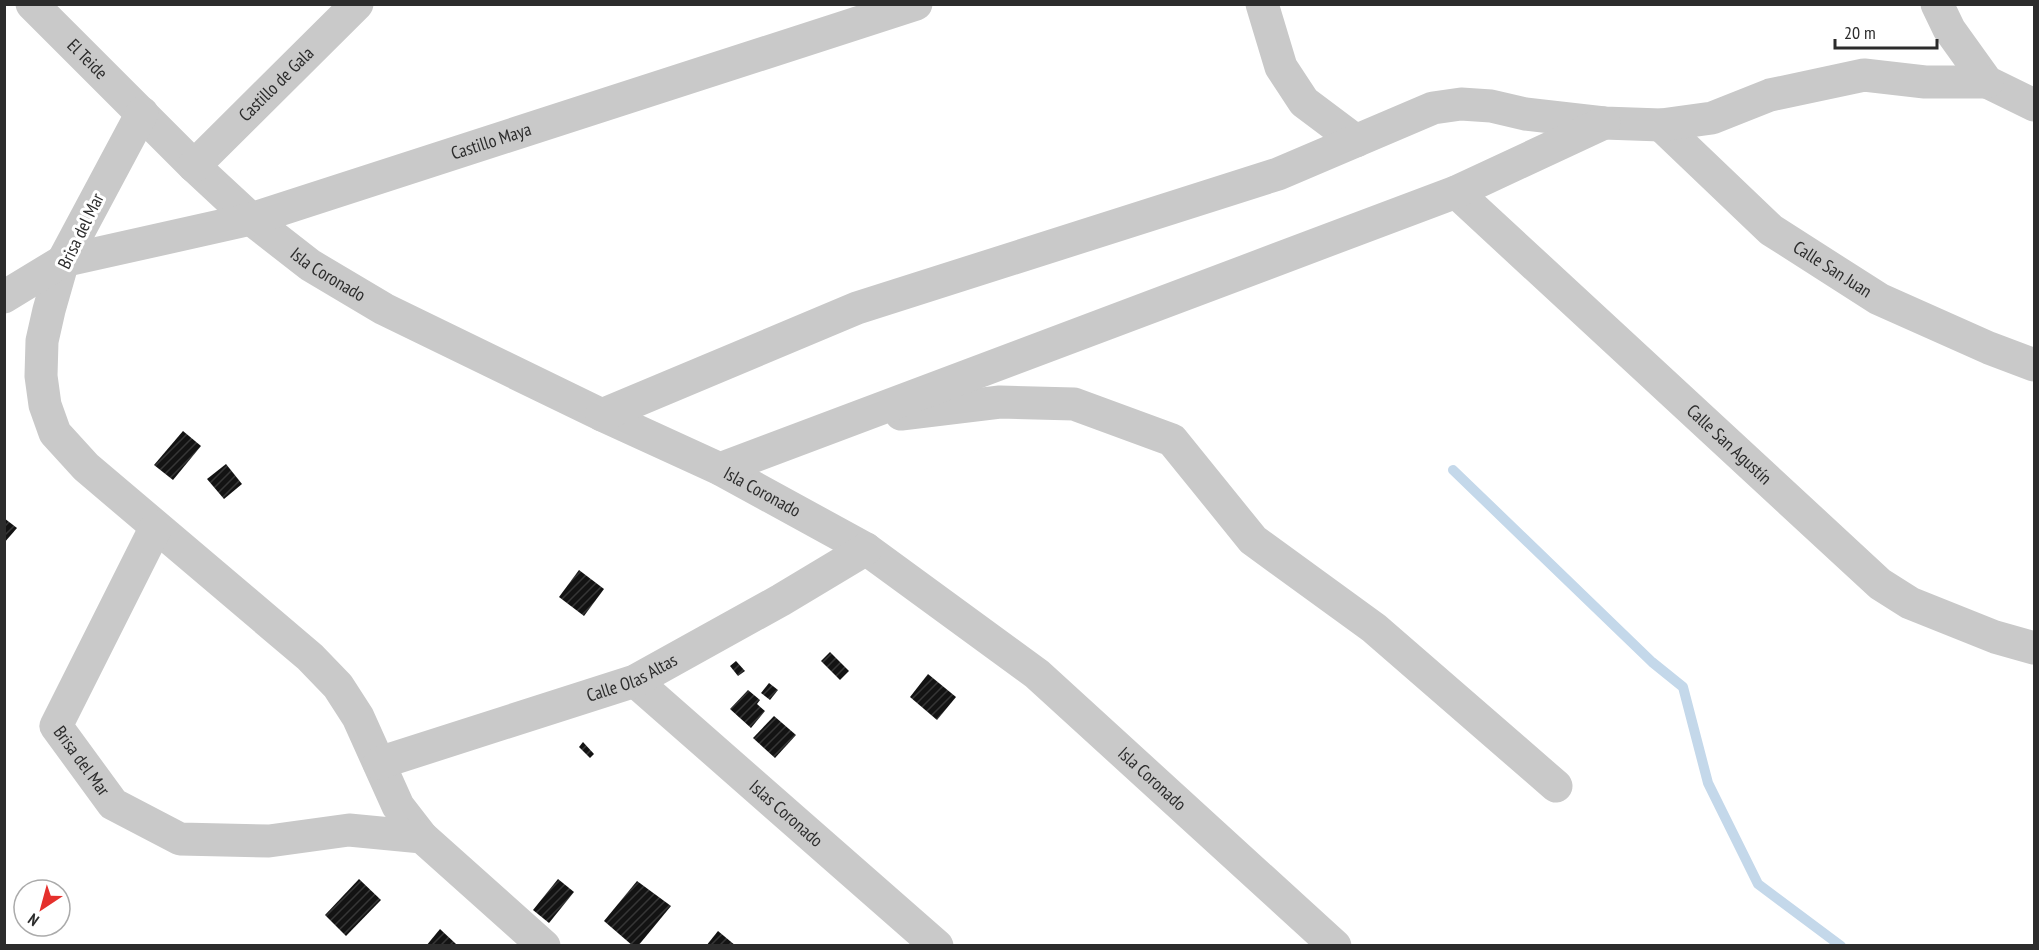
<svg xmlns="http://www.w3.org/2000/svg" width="2039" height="950" viewBox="0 0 2039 950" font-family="'PT Sans Narrow',sans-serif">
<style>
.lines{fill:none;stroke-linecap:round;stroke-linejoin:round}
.stream{stroke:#c4d8ea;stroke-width:10}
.building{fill:url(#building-hatch)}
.minor{stroke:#c9c9c9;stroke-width:33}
.labels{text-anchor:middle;stroke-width:6;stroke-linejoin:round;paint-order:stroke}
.street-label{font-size:18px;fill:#2c2c2c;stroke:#fff}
</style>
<defs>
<pattern id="building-hatch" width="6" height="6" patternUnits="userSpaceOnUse" patternTransform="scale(1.5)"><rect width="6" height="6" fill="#131313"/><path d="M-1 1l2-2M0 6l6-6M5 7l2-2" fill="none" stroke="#363636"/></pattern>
</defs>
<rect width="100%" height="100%" fill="#fff"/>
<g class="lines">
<path class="stream" d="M 1453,470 L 1652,662 L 1683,687 L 1708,783 L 1758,884 L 1841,946"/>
</g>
<g class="building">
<path d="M 183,431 L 201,446 L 173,480 L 154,465 Z"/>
<path d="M 226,464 L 242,484 L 224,499 L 207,479 Z"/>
<path d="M 4,518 L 17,528 L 4,543 Z"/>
<path d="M 579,570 L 604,589 L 584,616 L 559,597 Z"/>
<path d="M 830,652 L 849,671 L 840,680 L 821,661 Z"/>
<path d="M 736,661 L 745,671 L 738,676 L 730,666 Z"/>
<path d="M 928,674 L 956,697 L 937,720 L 910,697 Z"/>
<path d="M 769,683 L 778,690 L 770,700 L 761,693 Z"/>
<path d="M 748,690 L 760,700 L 757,704 L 765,711 L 751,728 L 730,709 Z"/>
<path d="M 774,716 L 796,735 L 775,758 L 753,738 Z"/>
<path d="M 583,742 L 594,754 L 590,758 L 579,747 Z"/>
<path d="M 359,879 L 381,900 L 346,936 L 325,915 Z"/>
<path d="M 558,879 L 574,892 L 549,923 L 533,910 Z"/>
<path d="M 637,881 L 671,906 L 638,946 L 633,946 L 604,921 Z"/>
<path d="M 440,929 L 456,944 L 455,946 L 426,946 Z"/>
<path d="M 718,931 L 736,946 L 706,946 Z"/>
</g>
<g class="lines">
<g class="minor">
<path id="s1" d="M 32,4 L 194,166 L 251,219 L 310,265 L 384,309 L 602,415 L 720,469 L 866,549 L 1037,674 L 1335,946"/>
<path d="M 1262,4 L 1281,67 L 1304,102 L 1356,141"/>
<path d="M 1937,4 L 1949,29 L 1987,82 L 2034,105"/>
<path d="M 142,113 L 63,261 L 49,310 L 42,341 L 41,376 L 45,405 L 55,433 L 86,467 L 310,657 L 338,686 L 358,717 L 398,806 L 422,837"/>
<path id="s2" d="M 1661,125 L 1771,230 L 1879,299 L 1989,348 L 2034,365"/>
<path id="s3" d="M 194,166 L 357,4"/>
<path id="s4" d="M 1456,192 L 1880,584 L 1910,603 L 1995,637 L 2034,648"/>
<path id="s5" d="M 4,297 L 63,261 L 251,219 L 916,4"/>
<path d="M 901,414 L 1000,402 L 1074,404 L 1172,440 L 1253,540 L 1374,628 L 1556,786"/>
<path d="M 602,415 L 857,308 L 1278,174 L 1433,108 L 1461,104 L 1491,106 L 1525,114 L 1604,123 L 1661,125 L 1712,118 L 1770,95 L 1864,75 L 1925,82 L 1987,82"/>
<path d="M 720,469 L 1456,192 L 1604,123"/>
<path id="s6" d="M 156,527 L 56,726 L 113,804 L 180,839 L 269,841 L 349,830 L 422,837 L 544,946"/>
<path id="s7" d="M 635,681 L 937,946"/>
<path id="s8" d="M 379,763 L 635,681 L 781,600 L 866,549"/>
</g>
</g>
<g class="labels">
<g class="street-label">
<text dy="6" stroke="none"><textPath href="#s1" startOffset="78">El Teide</textPath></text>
<text dy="6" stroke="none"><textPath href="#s3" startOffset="116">Castillo de Gala</textPath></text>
<text dy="6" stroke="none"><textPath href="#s5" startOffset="514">Castillo Maya</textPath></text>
<text transform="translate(81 231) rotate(-64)" y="6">Brisa del Mar</text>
<text dy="6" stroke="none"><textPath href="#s2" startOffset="225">Calle San Juan</textPath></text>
<text dy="6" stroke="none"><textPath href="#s1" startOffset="402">Isla Coronado</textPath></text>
<text dy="6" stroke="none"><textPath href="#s4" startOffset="372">Calle San Agustín</textPath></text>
<text dy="6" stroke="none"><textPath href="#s1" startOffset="888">Isla Coronado</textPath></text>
<text dy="6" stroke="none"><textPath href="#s8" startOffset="267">Calle Olas Altas</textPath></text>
<text dy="6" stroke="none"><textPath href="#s6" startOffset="266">Brisa del Mar</textPath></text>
<text dy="6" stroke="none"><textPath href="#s1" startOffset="1374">Isla Coronado</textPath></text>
<text dy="6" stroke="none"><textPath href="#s7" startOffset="201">Islas Coronado</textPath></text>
</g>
</g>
<rect width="2039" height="950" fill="none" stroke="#2c2c2c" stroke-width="12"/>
<g transform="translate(42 908) rotate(216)"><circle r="28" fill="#ffffff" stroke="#ababab" stroke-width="1.5"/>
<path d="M0-4.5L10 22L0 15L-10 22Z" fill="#e5302c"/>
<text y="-9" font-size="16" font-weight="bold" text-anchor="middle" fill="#2c2c2c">N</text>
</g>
<path d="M1835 39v9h102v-9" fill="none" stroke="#2c2c2c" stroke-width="3"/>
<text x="1844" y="39" font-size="18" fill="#2c2c2c" stroke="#ffffff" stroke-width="4.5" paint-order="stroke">20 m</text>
</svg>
